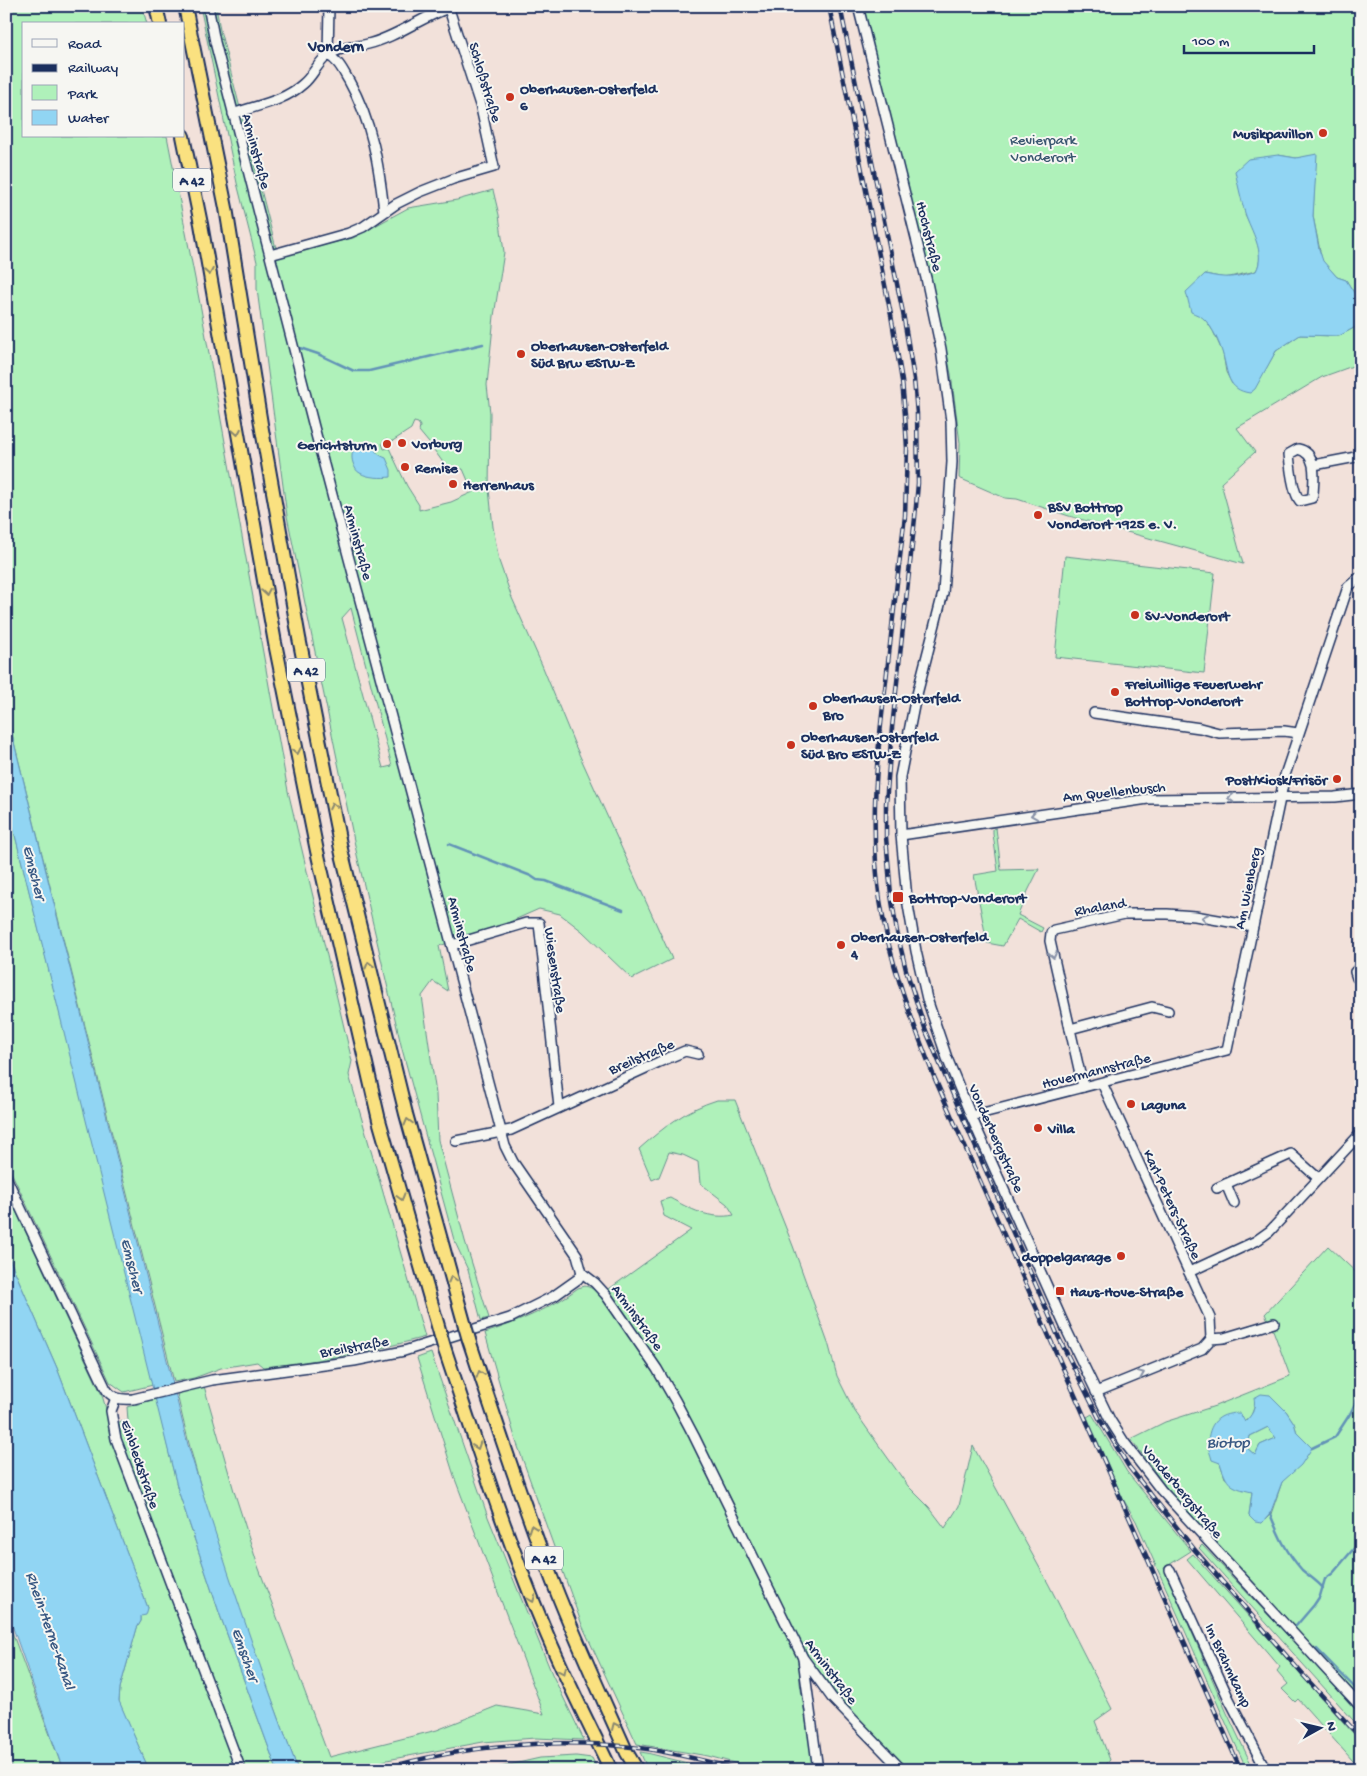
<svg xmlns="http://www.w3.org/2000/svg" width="1367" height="1776" viewBox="0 0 1367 1776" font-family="'Gochi Hand',sans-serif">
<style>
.green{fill:#aff1ba;stroke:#65908c;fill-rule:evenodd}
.water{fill:#91d5f3;stroke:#6293b7;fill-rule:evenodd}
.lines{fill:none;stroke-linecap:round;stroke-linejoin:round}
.stream{stroke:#6293b7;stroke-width:2.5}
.minor-casing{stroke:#1b2f5e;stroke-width:12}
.highway-casing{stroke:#1b2f5e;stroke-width:16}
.minor{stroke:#f6f6f2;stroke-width:9}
.highway{stroke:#fae180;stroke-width:12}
.rail-casing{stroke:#1b2f5e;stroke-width:4.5}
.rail{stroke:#f6f6f2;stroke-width:2.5;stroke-dasharray:8;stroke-linecap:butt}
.highway-bridge-casing{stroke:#1b2f5e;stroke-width:16;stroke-linecap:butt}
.highway-bridge{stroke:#fae180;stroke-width:12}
.oneway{stroke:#8a886f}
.oneway2{stroke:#8892a8}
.poi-dot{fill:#c8321e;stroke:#f6f6f2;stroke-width:2}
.labels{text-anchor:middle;stroke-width:4;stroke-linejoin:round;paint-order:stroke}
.shield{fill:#f6f6f2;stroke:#5d6b8a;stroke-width:1}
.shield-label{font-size:14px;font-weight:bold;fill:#1b2f5e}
.street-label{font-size:15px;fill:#1b2f5e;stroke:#f6f6f2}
.poi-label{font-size:15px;font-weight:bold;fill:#1b2f5e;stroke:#f6f6f2;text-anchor:start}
.park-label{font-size:15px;fill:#395670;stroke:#f6f6f2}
.neighbourhood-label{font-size:16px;font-weight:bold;fill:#1b2f5e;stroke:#f6f6f2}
.water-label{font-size:16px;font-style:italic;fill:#385883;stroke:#f6f6f2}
</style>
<rect width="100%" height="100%" fill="#f2e1da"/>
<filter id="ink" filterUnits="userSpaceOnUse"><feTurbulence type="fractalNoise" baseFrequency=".02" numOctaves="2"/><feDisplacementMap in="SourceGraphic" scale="10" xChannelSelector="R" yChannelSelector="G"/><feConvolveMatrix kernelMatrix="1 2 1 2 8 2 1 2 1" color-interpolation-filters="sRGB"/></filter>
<g filter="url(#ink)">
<g class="green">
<path d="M 6,6 L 142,6 L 147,24 L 24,24 L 24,136 L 167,136 L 201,309 L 288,791 L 352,1061 L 349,1075 L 425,1337 C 371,1352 319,1361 263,1367 L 257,1362 L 221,1368 L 194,1378 L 174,1382 L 6,710 Z"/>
<path d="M 200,6 L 216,6 L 220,30 L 278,256 L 353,238 L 408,208 L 457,200 L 493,190 L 499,215 L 504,252 L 494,316 L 487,385 L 490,413 L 489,489 L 493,527 L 499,561 L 512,598 L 542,665 L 574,743 L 672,959 L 632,979 L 582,931 L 560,914 L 539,909 L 505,924 L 439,946 L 448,991 L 433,981 L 422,996 L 436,1094 L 438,1140 L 465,1241 L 489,1318 L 481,1320 L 468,1270 L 454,1240 L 402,1049 L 357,855 L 287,516 L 257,289 L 257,262 L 237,183 ZM 414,422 L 418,423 L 420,426 L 419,431 L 429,443 L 447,468 L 463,469 L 473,492 L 451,502 L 419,510 L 419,505 L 407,486 L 389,448 L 384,449 L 382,443 L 386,439 L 391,442 L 411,429 ZM 351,608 L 392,766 L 383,768 L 342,618 Z"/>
<path d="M 861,6 L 1361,6 L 1361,304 L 1346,280 L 1337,277 L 1322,261 L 1313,216 L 1316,155 L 1296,158 L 1278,155 L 1245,214 C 1253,231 1266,254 1256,271 L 1225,278 L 1205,274 L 1205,319 L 1213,331 L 1223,353 L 1226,372 L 1232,384 L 1264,372 L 1276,351 L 1300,335 L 1339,336 L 1361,324 L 1361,363 L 1322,377 L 1237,428 L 1255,452 L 1221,483 L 1243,564 L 1069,516 L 1017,499 L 1005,498 L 959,478 L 960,443 L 951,374 L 931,277 Z"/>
<path d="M 1065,556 L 1215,573 L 1204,673 L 1055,657 Z"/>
<path d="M 6,799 L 153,1385 L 124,1392 L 110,1382 L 6,1161 Z"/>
<path d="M 996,828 L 1001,870 L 1039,869 L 1028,891 L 1018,915 L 1043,928 L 1041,932 L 1018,919 L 1003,946 L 987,943 L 974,875 L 998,871 L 993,834 L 993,829 Z"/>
<path d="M 717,1100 L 735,1100 L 793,1246 L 829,1346 L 837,1376 L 854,1410 L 875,1440 L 908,1486 L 929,1507 L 945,1528 L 959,1506 L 973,1446 L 1049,1585 L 1112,1709 L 1095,1721 L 1110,1760 L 1101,1770 L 908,1770 L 884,1748 L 844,1704 L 804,1651 L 733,1503 L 683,1404 L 660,1365 L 609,1289 L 691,1230 L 664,1216 L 660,1201 L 670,1198 C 690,1209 710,1220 734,1215 L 727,1204 L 700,1183 L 698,1162 L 683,1155 L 669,1152 L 659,1177 L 652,1180 L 639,1149 C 664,1127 685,1110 717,1100 Z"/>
<path d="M 6,1190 L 102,1395 L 110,1423 L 128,1421 L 127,1407 L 156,1399 L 178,1490 L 220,1615 L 277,1770 L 149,1770 L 119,1702 L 120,1688 L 137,1628 L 141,1621 L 141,1616 L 148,1608 L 57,1368 L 6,1251 Z"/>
<path d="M 1328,1246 L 1361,1277 L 1361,1702 L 1165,1486 L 1131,1439 L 1165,1422 L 1215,1406 L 1290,1376 L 1273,1330 L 1265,1314 ZM 1270,1395 L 1286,1411 L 1294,1423 L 1297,1433 L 1312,1448 L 1282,1482 L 1271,1514 L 1262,1523 L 1249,1516 L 1252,1492 L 1225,1478 L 1220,1463 L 1244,1422 L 1251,1416 L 1255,1405 Z"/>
<path d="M 585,1286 C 601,1289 610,1308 619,1320 C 680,1403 721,1499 765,1592 C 776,1615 788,1637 799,1660 L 800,1683 L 814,1770 L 761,1770 L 708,1756 L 637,1744 L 582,1625 L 516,1441 L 485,1333 C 515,1323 553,1308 578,1288 Z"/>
<path d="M 431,1353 L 488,1517 L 552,1674 L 584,1740 L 535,1738 L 483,1742 L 387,1760 L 357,1770 L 298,1770 C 252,1646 206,1523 177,1394 L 204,1386 L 234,1491 L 258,1566 L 329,1757 L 437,1730 L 497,1706 L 544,1714 L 455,1479 L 417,1358 Z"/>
<path d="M 1092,1414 L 1127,1472 L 1191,1551 L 1164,1568 L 1227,1713 L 1254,1770 L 1247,1770 L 1136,1521 L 1123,1499 L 1087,1417 Z"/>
<path d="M 1268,1427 L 1276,1438 L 1260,1445 L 1255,1455 L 1247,1448 L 1250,1436 Z"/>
<path d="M 1202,1545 L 1309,1658 L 1361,1716 L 1361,1729 L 1199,1548 Z"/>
<path d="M 1193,1554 L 1361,1742 L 1361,1770 L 1298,1699 L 1295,1702 L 1282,1689 L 1288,1684 L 1277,1671 L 1280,1667 L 1187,1559 Z"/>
<path d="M 6,1616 L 63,1770 L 10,1770 L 6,1760 Z"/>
<path d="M 640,1752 L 647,1753 L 716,1770 L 648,1770 Z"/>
<path d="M 576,1756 L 592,1758 L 598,1770 L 487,1770 L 540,1758 Z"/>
</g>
<g class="water">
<path d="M 1317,154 L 1313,216 L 1319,249 L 1323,261 L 1337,277 L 1346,280 L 1361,304 L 1361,324 L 1339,336 L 1300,335 L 1276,351 L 1255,389 L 1250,393 C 1227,390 1228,373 1223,355 C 1220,344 1213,328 1205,320 C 1202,316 1195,314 1191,312 L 1186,292 L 1205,274 C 1226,279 1235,278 1256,271 C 1266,253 1251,231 1245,213 C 1241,199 1238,185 1235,171 L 1248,159 L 1278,155 L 1296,158 Z"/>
<path d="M 368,441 L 373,444 C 375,452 378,455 386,458 L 391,470 L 391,477 C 382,478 368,478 360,473 C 356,471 355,468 353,463 C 349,450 357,445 368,441 Z"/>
<path d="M 6,710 L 188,1445 C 221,1555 258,1663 298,1770 L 277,1770 L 220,1615 L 178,1490 L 6,799 Z"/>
<path d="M 6,1251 L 57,1368 L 148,1608 L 146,1615 L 141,1616 L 141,1621 L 137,1628 L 120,1688 L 119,1701 L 149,1770 L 63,1770 L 6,1608 Z"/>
<path d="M 1261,1394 L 1270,1395 L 1286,1411 L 1294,1423 L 1297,1433 L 1312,1448 L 1301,1465 L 1282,1482 L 1270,1514 L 1262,1523 L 1255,1522 L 1249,1516 L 1252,1492 C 1230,1487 1227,1485 1220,1463 L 1212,1460 C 1211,1455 1207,1447 1208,1441 C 1210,1420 1221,1413 1240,1413 L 1245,1422 C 1252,1415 1256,1409 1254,1398 ZM 1268,1427 L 1276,1438 L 1260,1445 L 1255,1455 L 1247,1448 L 1250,1436 Z"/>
</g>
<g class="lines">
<g class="stream">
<path d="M 297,347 L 318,354 L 354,371 L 369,371 L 483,344"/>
<path d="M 449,844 L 531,876 L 537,880 L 546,881 L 623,910"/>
<path d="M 1312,1448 L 1335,1437 L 1350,1414 L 1361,1391"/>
<path d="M 1270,1514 C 1279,1536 1286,1552 1302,1570 C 1309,1576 1317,1581 1323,1588"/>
<path d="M 1296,1626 L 1314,1605 L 1320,1596 L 1325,1579 L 1333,1573 L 1356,1546 L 1361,1543"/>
<path d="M 1317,1649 L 1361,1694"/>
</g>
<defs>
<g id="minor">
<path d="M 208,6 L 215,42 L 314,427 L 505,1146 L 513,1162 L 577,1255 L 582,1273 L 595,1283 L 606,1295 L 657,1369 L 676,1402 L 694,1436 L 803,1658 L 832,1698 L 902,1770"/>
<path d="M 858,6 L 926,278 L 941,349 L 951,421 L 952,462 L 943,593 L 914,706 L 900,777 L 901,835 L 907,899 L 916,951 L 927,999 L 947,1058 L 971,1116 L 1067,1331 L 1110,1420 L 1124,1442 L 1161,1490 L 1361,1707"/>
<path d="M 328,55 C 339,61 343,71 349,81 C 372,122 379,165 384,211"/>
<path d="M 328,55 L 329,6"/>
<path d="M 233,114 C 257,105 283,102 303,84 C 313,76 317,63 328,55 C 339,47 355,47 368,44 C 397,37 421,17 449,8"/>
<path d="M 270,255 L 349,233 L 363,227 L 396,204 L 420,192 L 453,179 L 494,167 L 481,108 L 448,6"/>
<path d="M 1298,449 C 1318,453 1314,479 1313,494 L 1312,498 L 1300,501 C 1293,493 1290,465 1289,454 Z"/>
<path d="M 1314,465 L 1361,456"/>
<path d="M 1094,713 L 1200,728 L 1219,733 L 1284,731 L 1298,733"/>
<path d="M 901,835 L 1148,799 L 1335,797 L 1361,794"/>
<path d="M 452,945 L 526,923 L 539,923 L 559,1107"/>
<path d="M 1361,955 L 1361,966 L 1355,972 L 1357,978 L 1361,981"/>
<path d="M 1070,1029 L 1050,941 L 1051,933 L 1054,930 L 1125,914 L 1167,914 L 1195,916 L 1253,926"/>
<path d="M 1102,1083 L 1210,1318 L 1211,1339"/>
<path d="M 1083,1087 L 1070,1029 L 1152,1007 L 1168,1011"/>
<path d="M 971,1116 L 1227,1050 L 1285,775 L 1348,587 L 1361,576"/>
<path d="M 456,1141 L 511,1130 L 659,1062 L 685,1051 L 698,1054"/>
<path d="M 6,1177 L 105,1387 C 111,1399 121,1400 133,1399 L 212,1380 L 354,1361 L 404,1351 L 510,1318 L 554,1296 L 578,1279 L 582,1273"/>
<path d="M 1226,1184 L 1234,1203"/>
<path d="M 1217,1188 L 1291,1154 L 1318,1178"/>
<path d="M 1189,1272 L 1256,1241 L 1270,1231 L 1361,1133"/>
<path d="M 1096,1392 L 1202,1349 L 1211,1339 L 1224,1338 L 1274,1323"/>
<path d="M 116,1398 L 111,1411 L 116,1439 L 241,1770"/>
<path d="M 1170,1570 L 1228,1697 L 1266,1770"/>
<path d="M 803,1659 L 818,1770"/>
<path d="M 6,1767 L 7,1770"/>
</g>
<g id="highway">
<path d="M 156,6 L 160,24"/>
<path d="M 185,6 L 226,208 L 261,424 L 299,638 L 342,854 L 406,1114 L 465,1326"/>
<path d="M 183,136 L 201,224 L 275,643 L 317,851 L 379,1120 L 440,1333"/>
<path d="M 469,1340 C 494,1416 519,1493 548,1569 C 571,1631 600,1692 627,1753 L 637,1770"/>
<path d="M 445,1350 C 476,1442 505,1535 543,1625 C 563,1674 588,1722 611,1770"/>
</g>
</defs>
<use href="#minor" class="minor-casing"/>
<use href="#highway" class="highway-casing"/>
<use href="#minor" class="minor"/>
<use href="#highway" class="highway"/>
<defs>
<g id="rail">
<path d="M 829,6 L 891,315 L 902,381 L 905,415 L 907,448 L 905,516 C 898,571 892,626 886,681 C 877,754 869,827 880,900 C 889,962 912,1021 935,1079 L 1241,1770"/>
<path d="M 840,6 L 903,313 L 914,379 L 917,414 L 918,483 L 915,518 L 892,728 L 886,804 L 886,837 L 891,895 L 897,932 L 906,970 L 926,1031 L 963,1118 L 1059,1338 L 1099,1418 L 1129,1467 L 1194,1549 L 1304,1676 L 1361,1738"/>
<path d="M 380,1770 C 466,1744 559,1737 648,1749 C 679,1754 710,1762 741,1770"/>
</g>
</defs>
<use href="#rail" class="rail-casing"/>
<use href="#rail" class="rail"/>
<defs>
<g id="highway-bridge">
<path d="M 465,1326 L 469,1340"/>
<path d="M 440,1333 L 445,1350"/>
</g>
</defs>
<use href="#highway-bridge" class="highway-bridge-casing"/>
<use href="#highway-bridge" class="highway-bridge"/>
</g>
<defs><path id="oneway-chevron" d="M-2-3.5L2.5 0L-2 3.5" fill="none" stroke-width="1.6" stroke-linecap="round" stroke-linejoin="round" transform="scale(1.25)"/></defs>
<g class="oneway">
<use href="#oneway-chevron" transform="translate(209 272) rotate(80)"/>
<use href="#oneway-chevron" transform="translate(237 432) rotate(80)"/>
<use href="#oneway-chevron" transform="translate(266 592) rotate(80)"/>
<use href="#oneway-chevron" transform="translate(297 751) rotate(79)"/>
<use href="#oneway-chevron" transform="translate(333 806) rotate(-101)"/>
<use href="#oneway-chevron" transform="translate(369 965) rotate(-104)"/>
<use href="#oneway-chevron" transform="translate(408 1122) rotate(-105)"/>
<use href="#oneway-chevron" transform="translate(401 1197) rotate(74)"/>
<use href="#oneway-chevron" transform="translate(452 1279) rotate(-105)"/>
<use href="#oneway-chevron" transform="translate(480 1374) rotate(-108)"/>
<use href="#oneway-chevron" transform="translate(477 1446) rotate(71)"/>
<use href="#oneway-chevron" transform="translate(532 1528) rotate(-110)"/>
<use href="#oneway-chevron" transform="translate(532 1599) rotate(68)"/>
<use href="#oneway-chevron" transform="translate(563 1671) rotate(64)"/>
<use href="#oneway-chevron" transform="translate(615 1726) rotate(-114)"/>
</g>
<g class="oneway2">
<use href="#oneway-chevron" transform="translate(1231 798) rotate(180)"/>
<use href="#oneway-chevron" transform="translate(1034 815) rotate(171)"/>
<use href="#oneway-chevron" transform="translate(1205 918) rotate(-170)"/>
<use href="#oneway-chevron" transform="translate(1053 955) rotate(77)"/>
<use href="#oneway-chevron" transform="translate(1141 1374) rotate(-22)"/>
</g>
</g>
<g class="poi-dot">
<circle cx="510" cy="97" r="5"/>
<circle cx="1323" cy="133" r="5"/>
<circle cx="521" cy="354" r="5"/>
<circle cx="402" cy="443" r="5"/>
<circle cx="387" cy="444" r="5"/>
<circle cx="405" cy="467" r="5"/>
<circle cx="453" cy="484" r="5"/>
<circle cx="1038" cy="515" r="5"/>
<circle cx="1135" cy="615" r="5"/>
<circle cx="1115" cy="692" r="5"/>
<circle cx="813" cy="706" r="5"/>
<circle cx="791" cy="745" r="5"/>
<circle cx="1337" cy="779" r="5"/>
<rect x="892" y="891" width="12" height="12" rx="2.5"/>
<circle cx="841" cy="945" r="5"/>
<circle cx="1131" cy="1104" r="5"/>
<circle cx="1038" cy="1128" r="5"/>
<circle cx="1121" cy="1256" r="5"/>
<rect x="1055" y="1286" width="10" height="10" rx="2.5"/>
</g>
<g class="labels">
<g class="shield">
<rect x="173" y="168.5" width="38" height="23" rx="4"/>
<rect x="287" y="658.5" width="38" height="23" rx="4"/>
<rect x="525" y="1546.5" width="38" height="23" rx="4"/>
</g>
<g class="shield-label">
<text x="192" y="185">A 42</text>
<text x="306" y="675">A 42</text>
<text x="544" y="1563">A 42</text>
</g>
<g class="street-label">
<text transform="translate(486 82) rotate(73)" y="5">Schloßstraße</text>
<text transform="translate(257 151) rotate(75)" y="5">Arminstraße</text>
<text transform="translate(930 236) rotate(76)" y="5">Hochstraße</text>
<text transform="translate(359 542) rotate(75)" y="5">Arminstraße</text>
<text transform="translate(1114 791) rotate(-6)" y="5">Am Quellenbusch</text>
<text transform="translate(1247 888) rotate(-78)" y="5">Am Wienberg</text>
<text transform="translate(1100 906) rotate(-10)" y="5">Rhaland</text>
<text transform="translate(463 934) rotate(75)" y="5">Arminstraße</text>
<text transform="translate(556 970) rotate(82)" y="5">Wiesenstraße</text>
<text transform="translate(641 1056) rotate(-23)" y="5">Breilstraße</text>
<text transform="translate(1096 1070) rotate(-14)" y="5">Hovermannstraße</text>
<text transform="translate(997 1138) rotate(66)" y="5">Vonderbergstraße</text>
<text transform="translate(1173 1204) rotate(65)" y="5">Karl-Peters-Straße</text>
<text transform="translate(638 1317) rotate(54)" y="5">Arminstraße</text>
<text transform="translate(354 1346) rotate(-10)" y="5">Breilstraße</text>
<text transform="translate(141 1464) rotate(71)" y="5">Einbleckstraße</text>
<text transform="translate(1183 1491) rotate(50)" y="5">Vonderbergstraße</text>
<text transform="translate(1229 1665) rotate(65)" y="5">Im Brahmkamp</text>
<text transform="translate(832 1671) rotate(53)" y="5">Arminstraße</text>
</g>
<g class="poi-label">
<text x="520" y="93">Oberhausen-Osterfeld<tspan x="520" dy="17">6</tspan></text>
<text x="1313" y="138" text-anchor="end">Musikpavillon</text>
<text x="531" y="350">Oberhausen-Osterfeld<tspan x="531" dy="17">Süd Brw ESTW-Z</tspan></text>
<text x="412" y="448">Vorburg</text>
<text x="377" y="449" text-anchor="end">Gerichtsturm</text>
<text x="415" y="472">Remise</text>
<text x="463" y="489">Herrenhaus</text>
<text x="1048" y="511">BSV Bottrop<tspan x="1048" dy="17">Vonderort 1925 e. V.</tspan></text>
<text x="1145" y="620">SV-Vonderort</text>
<text x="1125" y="688">Freiwillige Feuerwehr<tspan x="1125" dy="17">Bottrop-Vonderort</tspan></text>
<text x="823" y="702">Oberhausen-Osterfeld<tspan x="823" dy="17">Bro</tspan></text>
<text x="801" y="741">Oberhausen-Osterfeld<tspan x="801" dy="17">Süd Bro ESTW-Z</tspan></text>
<text x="1327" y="784" text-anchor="end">Post/Kiosk/Frisör</text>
<text x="909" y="902">Bottrop-Vonderort</text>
<text x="851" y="941">Oberhausen-Osterfeld<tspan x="851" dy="17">4</tspan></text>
<text x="1141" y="1109">Laguna</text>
<text x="1048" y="1133">Villa</text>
<text x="1111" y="1261" text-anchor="end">doppelgarage</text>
<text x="1070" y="1296">Haus-Hove-Straße</text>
</g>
<g class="park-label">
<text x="1043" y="144">Revierpark<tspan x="1043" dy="17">Vonderort</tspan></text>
</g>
<g class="neighbourhood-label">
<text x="336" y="51">Vondern</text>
</g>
<g class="water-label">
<text transform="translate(36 872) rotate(76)" y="6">Emscher</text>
<text transform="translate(134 1265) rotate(76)" y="6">Emscher</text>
<text x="1228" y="1447">Biotop</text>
<text transform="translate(52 1630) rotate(71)" y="6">Rhein-Herne-Kanal</text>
<text transform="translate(247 1654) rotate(71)" y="6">Emscher</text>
</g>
</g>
<rect width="1367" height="1776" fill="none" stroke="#f6f6f2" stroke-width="25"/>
<rect x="12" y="12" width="1342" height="1751" fill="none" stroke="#1b2f5e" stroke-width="2" filter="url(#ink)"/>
<rect x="22" y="22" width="162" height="115" fill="#f6f6f2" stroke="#9ea6b7"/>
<rect x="32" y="39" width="25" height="8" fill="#f6f6f2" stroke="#9ea6b7"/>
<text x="68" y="48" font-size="15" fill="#1b2f5e">Road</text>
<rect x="32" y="64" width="25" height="8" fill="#1b2f5e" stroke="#9ea6b7"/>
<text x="68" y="72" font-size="15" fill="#1b2f5e">Railway</text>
<rect x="32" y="85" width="25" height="15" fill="#aff1ba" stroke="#9ea6b7"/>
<text x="68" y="98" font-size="15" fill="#1b2f5e">Park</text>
<rect x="32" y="110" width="25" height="15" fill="#91d5f3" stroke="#9ea6b7"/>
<text x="68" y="122" font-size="15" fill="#1b2f5e">Water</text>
<g transform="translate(1320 1728) rotate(82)" stroke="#f6f6f2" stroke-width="4" paint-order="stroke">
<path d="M0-4L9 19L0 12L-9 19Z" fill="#1b2f5e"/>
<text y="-8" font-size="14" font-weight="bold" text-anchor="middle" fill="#1b2f5e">N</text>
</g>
<path d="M1184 45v8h130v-8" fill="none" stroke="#1b2f5e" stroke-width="2.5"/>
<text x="1192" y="45" font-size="15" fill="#1b2f5e" stroke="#f6f6f2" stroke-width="4" paint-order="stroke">100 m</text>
</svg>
